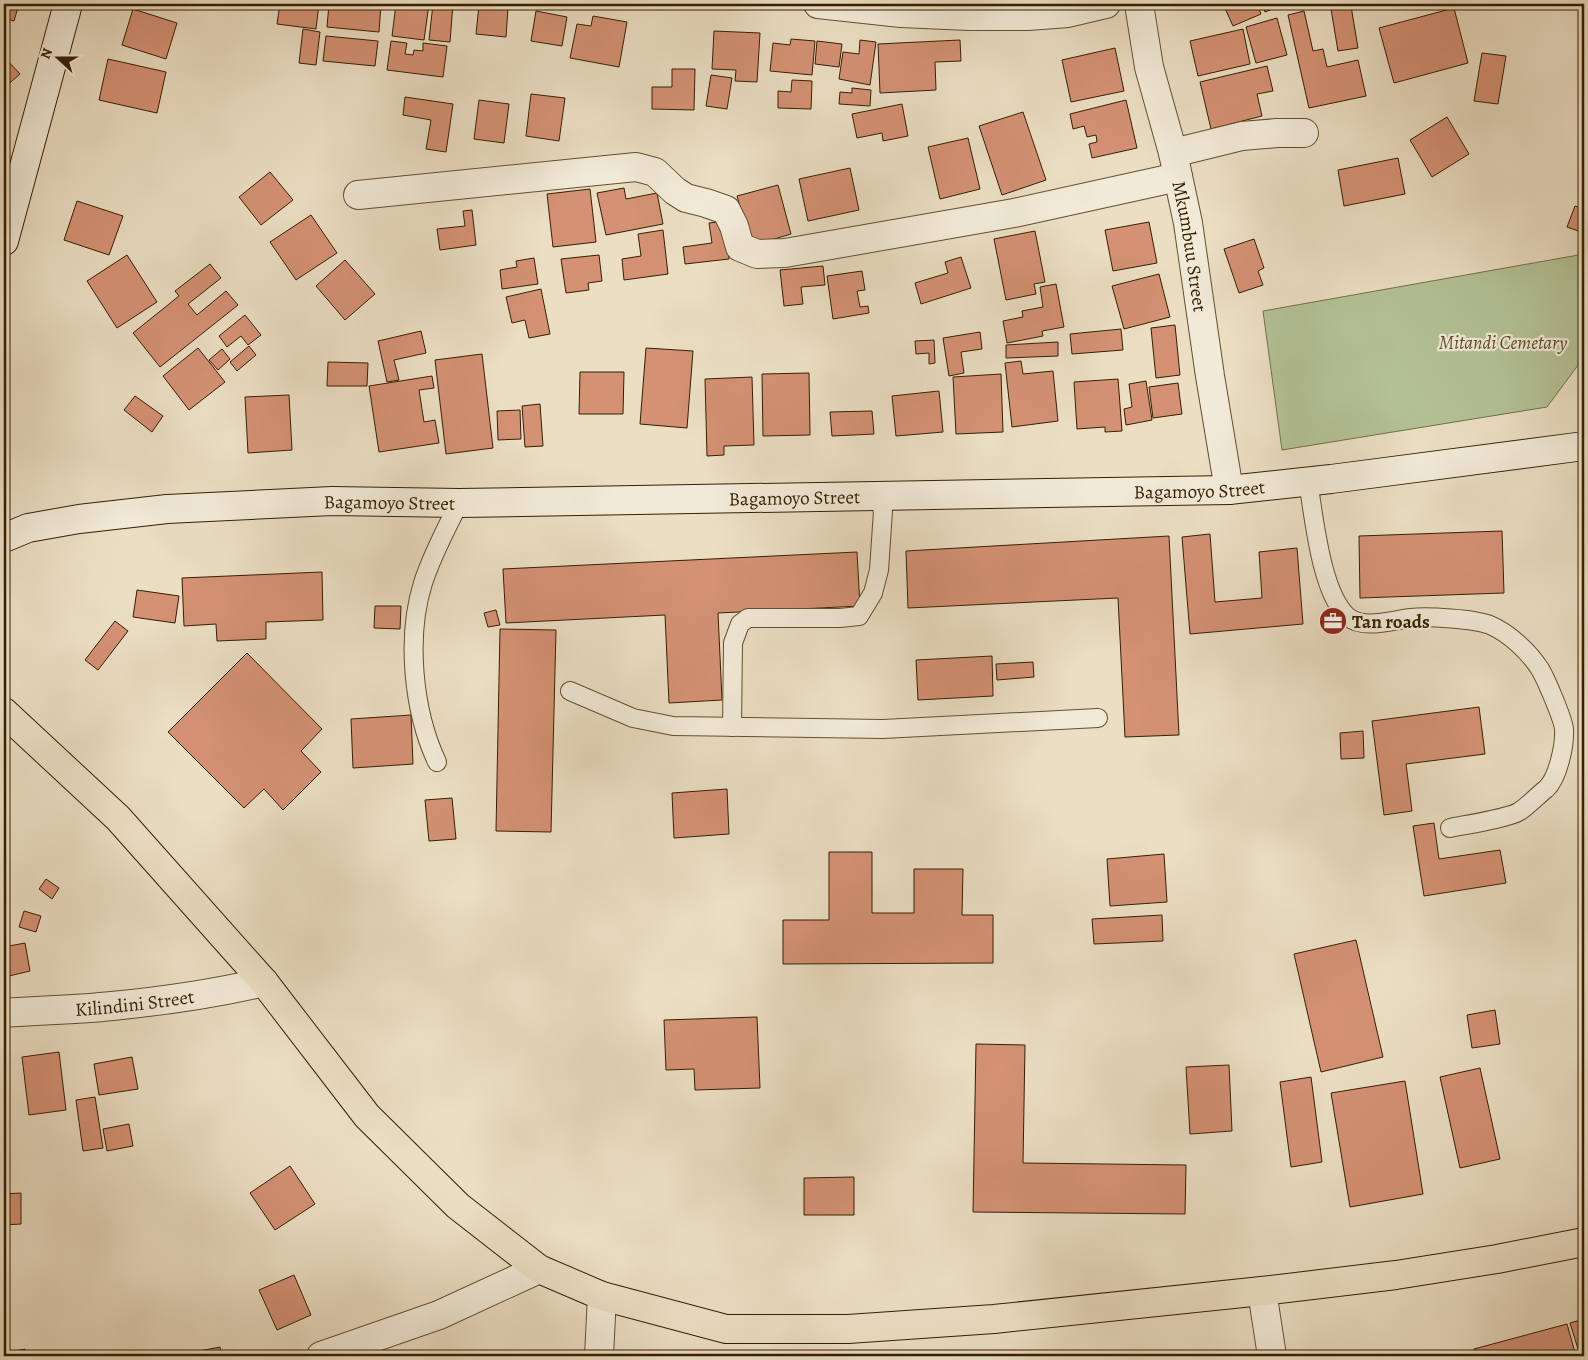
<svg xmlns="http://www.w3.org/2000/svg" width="1588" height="1360" viewBox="0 0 1588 1360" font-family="Alegreya,serif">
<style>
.green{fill:#b3c296;stroke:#74704b}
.building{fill:#d49174;stroke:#341f00}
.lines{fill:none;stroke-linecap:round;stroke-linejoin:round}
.lane-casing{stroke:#624f31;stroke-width:20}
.street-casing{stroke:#624f31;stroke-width:30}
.secondary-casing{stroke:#341f00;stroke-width:30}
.highway-casing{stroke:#341f00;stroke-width:30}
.lane{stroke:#f2ead8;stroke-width:18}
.street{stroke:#f2ead8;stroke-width:28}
.secondary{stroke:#f2ead8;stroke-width:28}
.highway{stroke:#ebdec3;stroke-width:28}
.labels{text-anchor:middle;stroke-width:4.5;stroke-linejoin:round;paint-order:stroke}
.street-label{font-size:19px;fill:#341f00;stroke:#f2ead8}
.park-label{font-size:19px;font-style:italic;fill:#5a502d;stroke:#f2ead8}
.poi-label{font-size:19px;font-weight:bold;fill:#341f00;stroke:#f2ead8;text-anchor:start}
</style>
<rect width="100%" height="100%" fill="#ebdec3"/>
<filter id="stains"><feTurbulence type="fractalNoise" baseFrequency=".004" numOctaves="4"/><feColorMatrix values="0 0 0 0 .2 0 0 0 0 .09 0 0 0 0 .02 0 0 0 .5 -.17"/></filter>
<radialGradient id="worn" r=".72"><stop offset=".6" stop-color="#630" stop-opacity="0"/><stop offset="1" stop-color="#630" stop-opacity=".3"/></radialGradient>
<path class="green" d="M 1584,254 L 1584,357 L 1547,407 L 1282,450 L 1263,311 Z"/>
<g class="building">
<path d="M 4,4 L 19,4 L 14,21 L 4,18 Z"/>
<path d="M 280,4 L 319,4 L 316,29 L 277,24 Z"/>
<path d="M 329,4 L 381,4 L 379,32 L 327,27 Z"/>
<path d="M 396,4 L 429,4 L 424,40 L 392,36 Z"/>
<path d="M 433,4 L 453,4 L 450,42 L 429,40 Z"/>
<path d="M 1223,4 L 1257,4 L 1261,14 L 1233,26 Z"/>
<path d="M 1262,4 L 1273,4 L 1275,8 L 1265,12 Z"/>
<path d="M 479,5 L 508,8 L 506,37 L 476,34 Z"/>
<path d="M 1351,6 L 1358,48 L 1338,51 L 1331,9 Z"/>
<path d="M 1454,8 L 1468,63 L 1394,83 L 1379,28 Z"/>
<path d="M 133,9 L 177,23 L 166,59 L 122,45 Z"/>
<path d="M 536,11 L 567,17 L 562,46 L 531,41 Z"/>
<path d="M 1304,11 L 1313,51 L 1323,49 L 1327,67 L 1358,60 L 1366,96 L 1309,108 L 1288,15 Z"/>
<path d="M 593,16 L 627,22 L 619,67 L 570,58 L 577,24 L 591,26 Z"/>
<path d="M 1277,18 L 1287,55 L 1256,63 L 1246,27 Z"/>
<path d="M 303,29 L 320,32 L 316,65 L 299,63 Z"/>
<path d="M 1243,29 L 1250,64 L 1198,76 L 1190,41 Z"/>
<path d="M 714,31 L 760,33 L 757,82 L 735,81 L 736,70 L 712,69 Z"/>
<path d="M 326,36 L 378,41 L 375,66 L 323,61 Z"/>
<path d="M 791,39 L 815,41 L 812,75 L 770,71 L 773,43 L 790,45 Z"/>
<path d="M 860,40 L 876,42 L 870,85 L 839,79 L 843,52 L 859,54 Z"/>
<path d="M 960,40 L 961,61 L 935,62 L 936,90 L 880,93 L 878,44 Z"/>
<path d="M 391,41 L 407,43 L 405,54 L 413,55 L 414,50 L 423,51 L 423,43 L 447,46 L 443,77 L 387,70 Z"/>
<path d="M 817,41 L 842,44 L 839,67 L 815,64 Z"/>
<path d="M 1115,48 L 1124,91 L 1071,102 L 1062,60 Z"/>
<path d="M 1482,53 L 1506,56 L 1498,104 L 1474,101 Z"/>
<path d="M 4,57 L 20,74 L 5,87 L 4,85 Z"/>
<path d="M 108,59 L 166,72 L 157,113 L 99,100 Z"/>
<path d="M 1267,66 L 1273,91 L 1257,94 L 1262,116 L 1211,129 L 1200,82 Z"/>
<path d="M 672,69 L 695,69 L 694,110 L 652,109 L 652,87 L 672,87 Z"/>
<path d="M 711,75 L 732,78 L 727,109 L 706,106 Z"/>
<path d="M 792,80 L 812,81 L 811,109 L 778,108 L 778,91 L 791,92 Z"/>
<path d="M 852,88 L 871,90 L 870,106 L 839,104 L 840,92 L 852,93 Z"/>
<path d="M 531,94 L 565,98 L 559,141 L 526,136 Z"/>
<path d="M 405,97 L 453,104 L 446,152 L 426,149 L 431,120 L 403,115 Z"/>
<path d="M 479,100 L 509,104 L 504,143 L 474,139 Z"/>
<path d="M 1126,100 L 1137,148 L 1092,158 L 1089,144 L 1097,142 L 1096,135 L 1087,137 L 1084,126 L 1073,129 L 1070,114 Z"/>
<path d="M 902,104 L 908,136 L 883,141 L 882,133 L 857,138 L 852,114 Z"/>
<path d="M 1023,112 L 1046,180 L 1002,195 L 979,126 Z"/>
<path d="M 1447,117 L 1469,154 L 1432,177 L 1410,140 Z"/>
<path d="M 968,138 L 980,189 L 940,199 L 928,147 Z"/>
<path d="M 1398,158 L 1405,194 L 1344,206 L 1338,170 Z"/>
<path d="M 850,168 L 859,210 L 808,221 L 799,179 Z"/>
<path d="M 270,172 L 293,200 L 261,225 L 239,197 Z"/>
<path d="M 778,185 L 791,234 L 751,246 L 737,196 Z"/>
<path d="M 624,188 L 626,199 L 657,193 L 663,224 L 606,235 L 597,193 Z"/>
<path d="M 590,189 L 596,242 L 553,247 L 547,194 Z"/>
<path d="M 77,201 L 123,216 L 109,255 L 64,240 Z"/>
<path d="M 1575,206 L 1584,209 L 1584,233 L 1567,227 Z"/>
<path d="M 472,210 L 476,245 L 440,250 L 437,229 L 465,226 L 463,211 Z"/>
<path d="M 311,215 L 337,253 L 296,280 L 270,242 Z"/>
<path d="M 725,221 L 729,259 L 685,264 L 683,247 L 712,243 L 709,223 Z"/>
<path d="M 1149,222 L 1157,263 L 1113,271 L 1105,230 Z"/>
<path d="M 663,230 L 668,274 L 624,280 L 622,259 L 641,256 L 638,234 Z"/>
<path d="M 1035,231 L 1045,282 L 1034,284 L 1036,294 L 1006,300 L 994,239 Z"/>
<path d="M 1254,239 L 1264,268 L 1258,271 L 1263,285 L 1239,293 L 1224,249 Z"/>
<path d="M 127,255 L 157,302 L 117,328 L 87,281 Z"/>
<path d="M 599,255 L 602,281 L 588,283 L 589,290 L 566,293 L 561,259 Z"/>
<path d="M 961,257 L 971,288 L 921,304 L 915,283 L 948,273 L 945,262 Z"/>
<path d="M 534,258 L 538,284 L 502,289 L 500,270 L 517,267 L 516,261 Z"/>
<path d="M 345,260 L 375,294 L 345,320 L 316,286 Z"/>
<path d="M 210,264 L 221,278 L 188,304 L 197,315 L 226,291 L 238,305 L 160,367 L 133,333 L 179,296 L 175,291 Z"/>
<path d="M 823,266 L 825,285 L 801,287 L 803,304 L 784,306 L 780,270 Z"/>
<path d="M 862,271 L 865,290 L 857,291 L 860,307 L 868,306 L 869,313 L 833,319 L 827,276 Z"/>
<path d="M 1159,274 L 1170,317 L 1124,329 L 1112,286 Z"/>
<path d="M 1056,284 L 1064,327 L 1042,331 L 1043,336 L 1007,343 L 1003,321 L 1023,317 L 1022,311 L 1043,307 L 1040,287 Z"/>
<path d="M 541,289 L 550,334 L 529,338 L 525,320 L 512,323 L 506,297 Z"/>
<path d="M 245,315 L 261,335 L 248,345 L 241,336 L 227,347 L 219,336 Z"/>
<path d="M 1175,325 L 1180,375 L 1156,378 L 1151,328 Z"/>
<path d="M 1121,329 L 1123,350 L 1072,354 L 1070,334 Z"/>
<path d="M 421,331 L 426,353 L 394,360 L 399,380 L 387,382 L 378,341 Z"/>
<path d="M 980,332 L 982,349 L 961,352 L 964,373 L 949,376 L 943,338 Z"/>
<path d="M 934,340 L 935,363 L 929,364 L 929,353 L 916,354 L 915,341 Z"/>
<path d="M 1058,342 L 1058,356 L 1006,358 L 1006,345 Z"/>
<path d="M 249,346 L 256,355 L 237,371 L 230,362 Z"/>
<path d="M 198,348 L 225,382 L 189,410 L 163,376 Z"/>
<path d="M 646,348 L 693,351 L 687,428 L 640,424 Z"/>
<path d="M 222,349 L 230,359 L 218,370 L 209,360 Z"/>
<path d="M 482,354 L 493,448 L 446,454 L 435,360 Z"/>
<path d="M 1021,361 L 1023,374 L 1053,371 L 1058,421 L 1012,427 L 1005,363 Z"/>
<path d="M 328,362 L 368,363 L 367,386 L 327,386 Z"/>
<path d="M 580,372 L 624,372 L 623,414 L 579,414 Z"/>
<path d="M 809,373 L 810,435 L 763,436 L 762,374 Z"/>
<path d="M 1001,374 L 1003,432 L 956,434 L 953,377 Z"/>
<path d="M 432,376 L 434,388 L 419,390 L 424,422 L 435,420 L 439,443 L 379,452 L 369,386 Z"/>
<path d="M 752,377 L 754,445 L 724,446 L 724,455 L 707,456 L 705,379 Z"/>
<path d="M 1118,379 L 1122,431 L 1105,432 L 1105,427 L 1077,429 L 1074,382 Z"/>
<path d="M 1146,381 L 1152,420 L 1126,425 L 1124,409 L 1132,407 L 1129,384 Z"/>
<path d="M 1178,383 L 1182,414 L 1153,418 L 1149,387 Z"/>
<path d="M 939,391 L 943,432 L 896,436 L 892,396 Z"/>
<path d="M 289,395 L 292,450 L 248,453 L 245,397 Z"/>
<path d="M 135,396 L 163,416 L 152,432 L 124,410 Z"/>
<path d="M 540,404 L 543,446 L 525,447 L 522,406 Z"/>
<path d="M 520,410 L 521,439 L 498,440 L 497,411 Z"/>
<path d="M 872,411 L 874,434 L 832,436 L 830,412 Z"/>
<path d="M 1502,531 L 1504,593 L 1360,598 L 1359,536 Z"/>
<path d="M 1210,534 L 1215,602 L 1262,598 L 1259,552 L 1297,548 L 1303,624 L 1190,634 L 1182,537 Z"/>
<path d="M 1169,536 L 1179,735 L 1125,737 L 1118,598 L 908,608 L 906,551 Z"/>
<path d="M 857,552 L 860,606 L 718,613 L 722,700 L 669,703 L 665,615 L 506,623 L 503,569 Z"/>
<path d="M 322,572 L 323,620 L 266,622 L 266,639 L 217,641 L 216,624 L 184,626 L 182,578 Z"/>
<path d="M 137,590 L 179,596 L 175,623 L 133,617 Z"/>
<path d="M 375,606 L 401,606 L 400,629 L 374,628 Z"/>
<path d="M 496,610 L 500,625 L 488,627 L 484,613 Z"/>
<path d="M 115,621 L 128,631 L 98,670 L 85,660 Z"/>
<path d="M 500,629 L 556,630 L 551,832 L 496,831 Z"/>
<path d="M 247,653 L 322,729 L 301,751 L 321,772 L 283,810 L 264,789 L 244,808 L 168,732 Z"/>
<path d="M 992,656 L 993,696 L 918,700 L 916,660 Z"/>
<path d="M 1033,662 L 1034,677 L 997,680 L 996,664 Z"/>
<path d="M 1479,707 L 1485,754 L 1406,764 L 1412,811 L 1384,815 L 1372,721 Z"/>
<path d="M 411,715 L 413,764 L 353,768 L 351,719 Z"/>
<path d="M 1363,731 L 1364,758 L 1341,759 L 1340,733 Z"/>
<path d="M 727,789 L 729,834 L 674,838 L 672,793 Z"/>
<path d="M 452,798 L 456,839 L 429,841 L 425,800 Z"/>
<path d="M 1434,823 L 1439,859 L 1500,850 L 1506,883 L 1424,896 L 1413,826 Z"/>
<path d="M 829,852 L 872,852 L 872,913 L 914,913 L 914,869 L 963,869 L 962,915 L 993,915 L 993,963 L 783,964 L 783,920 L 829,920 Z"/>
<path d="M 1164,854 L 1167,902 L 1110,906 L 1107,859 Z"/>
<path d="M 46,879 L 59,888 L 52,899 L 39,889 Z"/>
<path d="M 24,911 L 41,916 L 36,932 L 19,927 Z"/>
<path d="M 1162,915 L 1163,941 L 1094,944 L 1092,919 Z"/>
<path d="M 1356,940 L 1383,1057 L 1321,1072 L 1294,954 Z"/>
<path d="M 25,943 L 30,971 L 9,976 L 4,947 Z"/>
<path d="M 1495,1010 L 1500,1044 L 1472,1048 L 1467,1015 Z"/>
<path d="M 757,1017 L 760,1088 L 695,1090 L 694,1069 L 666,1070 L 664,1020 Z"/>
<path d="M 976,1044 L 1025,1045 L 1023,1163 L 1186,1165 L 1185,1214 L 973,1212 Z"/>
<path d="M 59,1052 L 66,1110 L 29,1115 L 22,1057 Z"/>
<path d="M 132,1057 L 138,1089 L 99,1095 L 94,1064 Z"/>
<path d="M 1229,1065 L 1232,1131 L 1190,1134 L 1186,1067 Z"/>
<path d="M 1480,1068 L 1500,1159 L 1460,1168 L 1440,1077 Z"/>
<path d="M 1311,1077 L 1322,1162 L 1291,1167 L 1280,1082 Z"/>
<path d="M 1405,1081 L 1423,1194 L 1350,1207 L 1331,1093 Z"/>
<path d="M 95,1097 L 103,1148 L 83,1151 L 76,1100 Z"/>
<path d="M 129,1124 L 133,1146 L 107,1151 L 103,1129 Z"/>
<path d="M 290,1166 L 315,1204 L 275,1230 L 250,1193 Z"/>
<path d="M 854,1177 L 854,1215 L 804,1215 L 804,1178 Z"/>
<path d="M 21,1193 L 21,1224 L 4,1225 L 4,1194 Z"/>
<path d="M 294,1275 L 311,1315 L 277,1330 L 259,1290 Z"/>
<path d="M 1584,1319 L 1584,1347 L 1578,1349 L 1570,1323 Z"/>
<path d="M 1567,1324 L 1576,1356 L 1476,1356 L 1474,1349 Z"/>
<path d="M 220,1347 L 222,1356 L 200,1356 L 199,1351 Z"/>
<path d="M 25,1349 L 27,1356 L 4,1356 L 4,1353 Z"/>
</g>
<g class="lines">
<defs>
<g id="lane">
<path d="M 1308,481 C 1314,517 1321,594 1348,617 C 1365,630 1392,620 1411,618 C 1427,616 1475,619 1490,625 C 1509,633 1529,652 1540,669 C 1546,679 1563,719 1564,729 C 1565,745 1558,778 1546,789 C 1537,796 1529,805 1520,811 C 1510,818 1464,825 1450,828"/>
<path d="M 570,691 L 633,718 L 673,726 L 883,729 L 1098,718"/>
<path d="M 732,727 L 733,643 L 740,624 L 748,618 L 840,618 L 859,616 L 873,593 L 879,570 L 883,511 L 878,496"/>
<path d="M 437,762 C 413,711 406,637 423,583 C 432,555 446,529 459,503"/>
</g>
<g id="street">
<path d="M 818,4 L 901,13 L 969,16 L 1028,16 L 1068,13 L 1106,4"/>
<path id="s1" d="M 1139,4 L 1149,67 L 1173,153 L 1188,223 L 1210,376 L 1229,490"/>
<path d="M 1173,153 L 1242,136 L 1277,133 L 1304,133"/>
<path d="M 358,195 L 636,167 L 655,172 L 675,191 L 686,198 L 706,203 L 726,210 L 734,226 L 740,247 L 757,254 L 785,253 L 1014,213 L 1178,177"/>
<path id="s2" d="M 4,1013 C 40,1010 76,1010 112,1006 C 163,1001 213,994 264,982"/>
<path d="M 1262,1291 L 1272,1356"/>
<path d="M 321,1356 L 439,1315 L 539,1269"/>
<path d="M 599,1356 L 602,1296"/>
</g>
<g id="secondary">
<path d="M 4,241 L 68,4"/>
<path id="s3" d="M 4,538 L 28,528 L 79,519 L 167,509 L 332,501 L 459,503 L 1229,490 L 1331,479 L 1584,446"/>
</g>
<path id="highway" d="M 4,712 L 118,818 L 264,982 L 367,1116 L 458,1206 L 539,1269 L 602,1296 L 726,1329 L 848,1329 L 994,1319 L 1262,1291 L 1396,1275 L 1497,1259 L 1584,1242"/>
</defs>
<use href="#lane" class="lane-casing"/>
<use href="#street" class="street-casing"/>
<use href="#secondary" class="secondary-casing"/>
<use href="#highway" class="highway-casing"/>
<use href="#lane" class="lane"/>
<use href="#street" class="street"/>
<use href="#secondary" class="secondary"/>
<use href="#highway" class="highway"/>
</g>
<defs>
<symbol id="office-disc" viewBox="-11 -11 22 22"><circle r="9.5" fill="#8f2418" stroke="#f2ead8"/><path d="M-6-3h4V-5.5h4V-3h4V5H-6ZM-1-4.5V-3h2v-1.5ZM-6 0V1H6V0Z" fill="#fff"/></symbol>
</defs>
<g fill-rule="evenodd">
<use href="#office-disc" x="1317" y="605" width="32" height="32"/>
</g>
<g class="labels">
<g class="street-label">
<text dy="7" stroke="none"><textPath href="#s1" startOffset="248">Mkumbuu Street</textPath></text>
<text dy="7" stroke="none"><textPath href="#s3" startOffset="1199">Bagamoyo Street</textPath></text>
<text dy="7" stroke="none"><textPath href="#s3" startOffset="794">Bagamoyo Street</textPath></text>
<text dy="7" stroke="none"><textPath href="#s3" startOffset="389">Bagamoyo Street</textPath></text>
<text dy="7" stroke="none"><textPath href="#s2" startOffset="131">Kilindini Street</textPath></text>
</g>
<g class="park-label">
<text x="1503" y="349">Mitandi Cemetary</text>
</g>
<g class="poi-label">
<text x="1352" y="628">Tan roads</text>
</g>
</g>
<rect width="1588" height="1360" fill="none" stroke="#ebdec3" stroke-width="20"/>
<rect x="5" y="5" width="1578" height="1350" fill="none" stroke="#341f00" stroke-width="2.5"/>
<rect x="10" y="10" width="1568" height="1340" fill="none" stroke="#341f00"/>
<g transform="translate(58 58) rotate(291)" stroke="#f2ead8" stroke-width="4" paint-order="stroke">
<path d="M0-4L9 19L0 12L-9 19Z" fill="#341f00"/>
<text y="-8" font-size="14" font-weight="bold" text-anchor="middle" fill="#341f00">N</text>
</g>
<rect width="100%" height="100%" filter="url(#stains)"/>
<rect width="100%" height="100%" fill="url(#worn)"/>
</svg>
